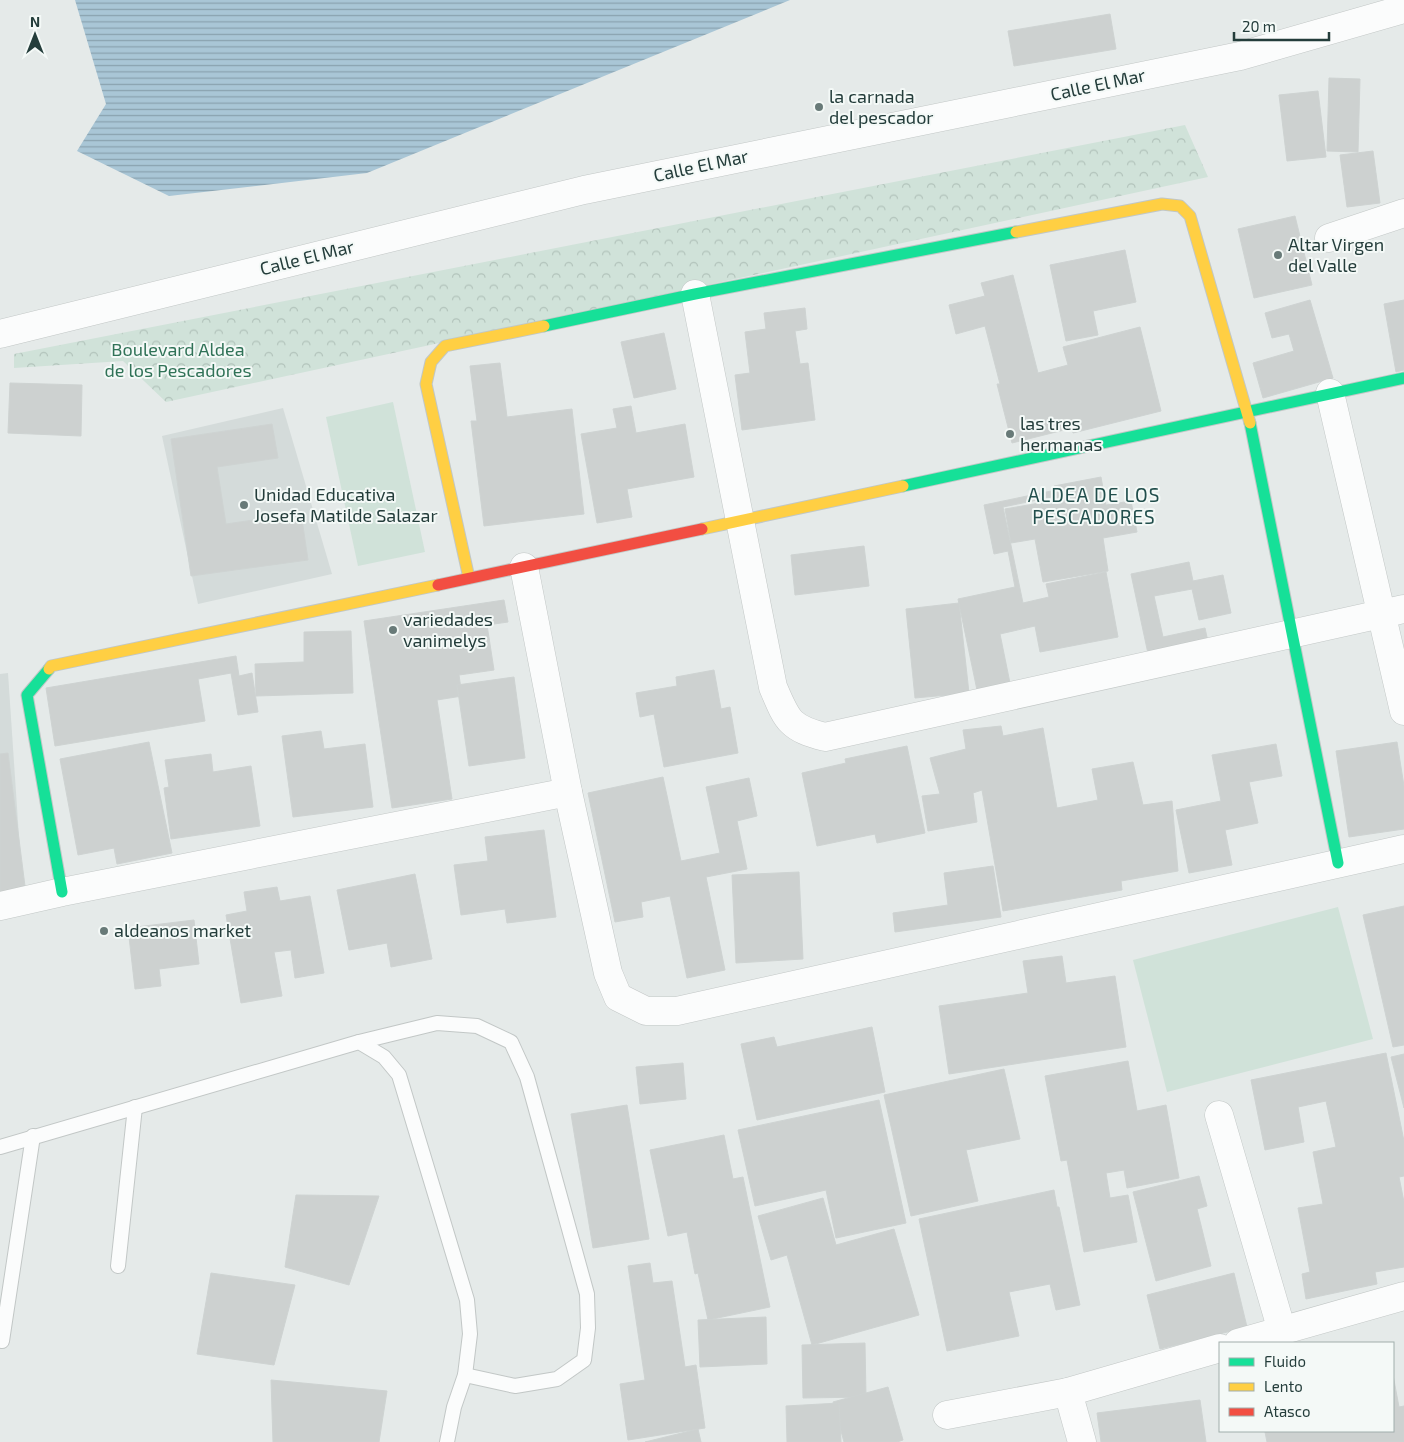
<svg xmlns="http://www.w3.org/2000/svg" width="1404" height="1442" viewBox="0 0 1404 1442" font-family="'Exo 2',sans-serif">
<style>
.built{fill:#d4dbda}
.park{fill:url(#park-crowns)}
.garden{fill:#d0e2d9}
.water{fill:url(#water-rules)}
.building{fill:#cdd1d0;stroke:#ced3d2}
.lines{fill:none;stroke-linecap:round;stroke-linejoin:round}
.lane-casing{stroke:#c2c7c6;stroke-width:16}
.street-casing{stroke:#c2c7c6;stroke-width:29}
.fast-casing{stroke:#c1c7c6;stroke-width:13}
.slow-casing{stroke:#c1c7c6;stroke-width:13}
.jam-casing{stroke:#c1c7c6;stroke-width:13}
.lane{stroke:#fbfcfc;stroke-width:14}
.street{stroke:#fbfcfc;stroke-width:28}
.fast{stroke:#16e098;stroke-width:11}
.slow{stroke:#ffcf43;stroke-width:11}
.jam{stroke:#f24e42;stroke-width:11}
.poi-dot{fill:#687a78;stroke:#f4f9f7;stroke-width:2}
.labels{text-anchor:middle;stroke-width:4;stroke-linejoin:round;paint-order:stroke}
.street-label{font-size:18px;fill:#243d3b;stroke:#f4f9f7}
.poi-label{font-size:18px;fill:#243d3b;stroke:#f4f9f7;text-anchor:start}
.park-label{font-size:18px;fill:#307257;stroke:#f4f9f7}
.neighbourhood-label{font-size:19px;letter-spacing:1px;fill:#214e4c;stroke:#f4f9f7}
</style>
<defs>
<pattern id="park-crowns" width="20" height="18" patternUnits="userSpaceOnUse" patternTransform="scale(1.25)"><rect width="20" height="18" fill="#d0e2d9"/><path d="M2 6a3 3 0 1 1 6 0M12 15a3 3 0 1 1 6 0" fill="none" stroke="#b2c3bb"/></pattern>
<pattern id="water-rules" width="6" height="5" patternUnits="userSpaceOnUse" patternTransform="scale(1.25)"><rect width="6" height="5" fill="#a9c6d6"/><path d="M0 2.5h6" fill="none" stroke="#89a2af"/></pattern>
</defs>
<rect width="100%" height="100%" fill="#e5eae9"/>
<g class="built">
<path d="M 283,408 L 332,574 L 198,604 L 162,436 Z"/>
<path d="M 8,673 L 22,882 L 0,888 L 0,674 Z"/>
</g>
<path class="park" d="M 1185,125 L 1208,177 L 166,402 L 123,361 L 14,368 L 14,354 Z"/>
<g class="garden">
<path d="M 393,402 L 425,552 L 358,566 L 326,417 Z"/>
<path d="M 1338,907 L 1373,1039 L 1167,1092 L 1133,960 Z"/>
</g>
<path class="water" d="M 75,0 L 790,0 L 367,173 L 169,196 L 77,151 L 106,104 Z"/>
<g class="building">
<path d="M 1110,14 L 1116,49 L 1014,66 L 1008,31 Z"/>
<path d="M 1329,78 L 1360,79 L 1358,152 L 1327,151 Z"/>
<path d="M 1318,91 L 1326,157 L 1287,161 L 1279,95 Z"/>
<path d="M 1373,151 L 1380,203 L 1347,207 L 1340,155 Z"/>
<path d="M 1295,216 L 1312,285 L 1254,298 L 1238,229 Z"/>
<path d="M 1125,250 L 1136,302 L 1093,311 L 1098,335 L 1066,341 L 1050,265 Z"/>
<path d="M 1013,275 L 1038,373 L 1068,365 L 1063,347 L 1140,327 L 1161,411 L 1073,433 L 1072,428 L 1012,443 L 997,384 L 1000,384 L 985,326 L 956,334 L 949,305 L 985,296 L 981,283 Z"/>
<path d="M 1310,300 L 1333,378 L 1263,398 L 1253,363 L 1294,351 L 1289,334 L 1272,338 L 1265,313 Z"/>
<path d="M 1404,300 L 1404,370 L 1396,372 L 1384,304 Z"/>
<path d="M 805,308 L 807,329 L 795,331 L 800,364 L 808,363 L 815,420 L 742,430 L 735,375 L 750,373 L 745,332 L 766,329 L 764,313 Z"/>
<path d="M 664,333 L 676,389 L 634,398 L 621,342 Z"/>
<path d="M 500,363 L 507,417 L 572,409 L 584,514 L 484,526 L 471,421 L 477,421 L 470,366 Z"/>
<path d="M 10,383 L 82,385 L 81,436 L 8,433 Z"/>
<path d="M 631,406 L 636,433 L 685,424 L 694,477 L 627,489 L 632,517 L 597,523 L 581,434 L 617,428 L 613,409 Z"/>
<path d="M 272,424 L 278,458 L 217,467 L 226,524 L 301,513 L 308,560 L 191,576 L 171,439 Z"/>
<path d="M 1101,477 L 1106,505 L 1131,501 L 1137,532 L 1103,538 L 1108,571 L 1043,582 L 1035,539 L 1011,543 L 1005,509 L 1057,500 L 1054,486 Z"/>
<path d="M 1051,491 L 1052,497 L 1003,507 L 1023,603 L 1049,597 L 1046,584 L 1106,572 L 1118,637 L 1040,652 L 1035,626 L 1000,634 L 1010,683 L 977,690 L 958,599 L 1015,587 L 1008,551 L 994,554 L 984,505 Z"/>
<path d="M 864,546 L 869,586 L 795,595 L 791,555 Z"/>
<path d="M 1189,562 L 1193,581 L 1223,575 L 1231,613 L 1199,620 L 1192,589 L 1154,596 L 1163,637 L 1205,628 L 1210,651 L 1150,663 L 1131,574 Z"/>
<path d="M 504,600 L 508,622 L 487,625 L 494,670 L 459,675 L 462,696 L 437,700 L 452,799 L 392,808 L 364,621 Z"/>
<path d="M 959,603 L 969,693 L 915,698 L 906,609 Z"/>
<path d="M 351,631 L 353,693 L 256,696 L 255,664 L 304,662 L 304,632 Z"/>
<path d="M 236,656 L 239,676 L 252,673 L 258,712 L 238,715 L 231,673 L 198,679 L 205,721 L 55,746 L 46,688 Z"/>
<path d="M 714,670 L 721,709 L 730,707 L 738,753 L 664,767 L 654,714 L 640,717 L 636,693 L 677,686 L 676,677 Z"/>
<path d="M 514,677 L 525,758 L 469,766 L 457,685 Z"/>
<path d="M 1001,726 L 1003,736 L 1043,728 L 1057,808 L 1098,800 L 1092,769 L 1133,762 L 1143,805 L 1172,801 L 1178,871 L 1121,881 L 1122,890 L 1003,911 L 982,790 L 973,793 L 977,822 L 928,831 L 922,796 L 940,794 L 930,758 L 966,749 L 963,730 Z"/>
<path d="M 321,731 L 324,749 L 365,744 L 373,807 L 293,817 L 282,736 Z"/>
<path d="M 149,742 L 172,853 L 117,864 L 114,848 L 78,855 L 60,759 Z"/>
<path d="M 1397,742 L 1404,786 L 1404,829 L 1349,837 L 1336,751 Z"/>
<path d="M 1276,744 L 1282,776 L 1249,782 L 1258,823 L 1225,830 L 1232,865 L 1189,873 L 1176,810 L 1221,801 L 1212,755 Z"/>
<path d="M 907,746 L 925,833 L 877,843 L 875,834 L 817,846 L 802,773 L 846,763 L 845,759 Z"/>
<path d="M 8,753 L 26,894 L 0,898 L 0,754 Z"/>
<path d="M 211,754 L 213,772 L 251,766 L 260,826 L 171,839 L 164,788 L 169,787 L 165,760 Z"/>
<path d="M 663,777 L 681,861 L 720,853 L 706,787 L 749,778 L 757,816 L 737,821 L 747,869 L 706,877 L 725,970 L 687,978 L 670,896 L 641,902 L 643,917 L 615,922 L 588,793 Z"/>
<path d="M 544,830 L 556,917 L 507,923 L 505,909 L 461,915 L 454,865 L 488,861 L 485,837 Z"/>
<path d="M 993,866 L 1001,917 L 895,932 L 893,913 L 948,905 L 944,873 Z"/>
<path d="M 799,872 L 803,959 L 736,963 L 732,875 Z"/>
<path d="M 415,874 L 432,959 L 391,967 L 387,943 L 349,950 L 337,890 Z"/>
<path d="M 277,887 L 280,901 L 310,896 L 324,973 L 295,978 L 291,950 L 274,952 L 282,996 L 241,1003 L 226,915 L 247,911 L 244,892 Z"/>
<path d="M 1404,906 L 1404,1045 L 1393,1047 L 1363,915 Z"/>
<path d="M 194,920 L 199,964 L 159,969 L 161,986 L 135,989 L 128,928 Z"/>
<path d="M 1062,956 L 1066,983 L 1115,976 L 1126,1047 L 949,1074 L 939,1006 L 1028,993 L 1023,961 Z"/>
<path d="M 872,1027 L 885,1092 L 757,1120 L 741,1044 L 774,1037 L 777,1047 Z"/>
<path d="M 1386,1053 L 1404,1141 L 1404,1176 L 1399,1177 L 1404,1202 L 1404,1267 L 1375,1272 L 1377,1284 L 1306,1299 L 1302,1274 L 1310,1272 L 1298,1208 L 1323,1204 L 1313,1152 L 1336,1147 L 1326,1101 L 1298,1107 L 1304,1142 L 1265,1150 L 1251,1080 Z"/>
<path d="M 1404,1054 L 1404,1108 L 1391,1057 Z"/>
<path d="M 1128,1061 L 1137,1111 L 1166,1105 L 1179,1178 L 1127,1188 L 1124,1170 L 1106,1173 L 1110,1198 L 1128,1195 L 1137,1242 L 1084,1252 L 1067,1160 L 1061,1161 L 1045,1076 Z"/>
<path d="M 683,1063 L 686,1099 L 640,1104 L 636,1067 Z"/>
<path d="M 1004,1069 L 1020,1139 L 966,1150 L 978,1201 L 911,1216 L 884,1095 Z"/>
<path d="M 879,1100 L 906,1223 L 836,1238 L 826,1190 L 755,1206 L 738,1130 Z"/>
<path d="M 627,1105 L 649,1239 L 593,1248 L 571,1114 Z"/>
<path d="M 724,1135 L 733,1179 L 743,1177 L 770,1307 L 708,1320 L 698,1273 L 695,1274 L 687,1232 L 668,1236 L 650,1150 Z"/>
<path d="M 1199,1176 L 1207,1206 L 1197,1209 L 1211,1266 L 1156,1281 L 1133,1192 Z"/>
<path d="M 1054,1190 L 1057,1207 L 1059,1207 L 1080,1305 L 1056,1310 L 1050,1284 L 1009,1292 L 1019,1336 L 947,1351 L 919,1219 Z"/>
<path d="M 296,1195 L 379,1196 L 349,1285 L 285,1267 Z"/>
<path d="M 823,1198 L 836,1245 L 894,1229 L 919,1315 L 812,1345 L 787,1255 L 771,1260 L 758,1216 Z"/>
<path d="M 650,1263 L 653,1283 L 672,1281 L 685,1367 L 696,1365 L 705,1428 L 628,1440 L 620,1384 L 645,1380 L 628,1266 Z"/>
<path d="M 211,1273 L 295,1285 L 274,1365 L 197,1354 Z"/>
<path d="M 1234,1273 L 1247,1327 L 1160,1349 L 1147,1295 Z"/>
<path d="M 766,1317 L 767,1364 L 700,1367 L 698,1320 Z"/>
<path d="M 865,1343 L 866,1397 L 803,1398 L 802,1345 Z"/>
<path d="M 1393,1375 L 1399,1407 L 1404,1406 L 1404,1442 L 1267,1442 L 1265,1432 L 1271,1431 L 1393,1431 Z"/>
<path d="M 271,1380 L 387,1391 L 379,1442 L 273,1442 Z"/>
<path d="M 888,1387 L 903,1440 L 897,1442 L 844,1442 L 833,1402 Z"/>
<path d="M 1200,1400 L 1206,1442 L 1101,1442 L 1097,1413 Z"/>
<path d="M 839,1403 L 841,1442 L 787,1442 L 786,1406 Z"/>
<path d="M 698,1429 L 701,1442 L 645,1442 Z"/>
</g>
<g class="lines">
<defs>
<g id="lane">
<path d="M 359,1042 L 437,1023 L 477,1026 L 511,1042 L 527,1077 L 587,1294 L 588,1328 L 584,1360 L 557,1379 L 515,1386 L 465,1375"/>
<path d="M 0,1147 L 359,1042 L 384,1057 L 399,1075 L 467,1300 L 470,1334 L 465,1375 L 454,1407 L 447,1442"/>
<path d="M 118,1266 L 135,1107"/>
<path d="M 2,1341 L 33,1136"/>
</g>
<g id="street">
<path d="M 1329,238 L 1404,213"/>
<path d="M 695,294 L 773,687 C 787,720 789,728 825,737 L 1404,609"/>
<path d="M 0,334 L 584,190 L 1240,56 L 1404,9"/>
<path d="M 1330,393 L 1404,711"/>
<path d="M 524,567 L 568,792 L 608,973 L 618,997 L 646,1011 L 677,1011 L 1404,849"/>
<path d="M 0,906 L 62,892 L 568,792"/>
<path d="M 1219,1115 L 1282,1331"/>
<path d="M 1238,1343 L 1404,1296"/>
<path d="M 1068,1392 L 1082,1442"/>
<path d="M 947,1415 L 1068,1392 L 1220,1348"/>
</g>
<g id="fast">
<path d="M 544,326 L 695,294 L 1016,232"/>
<path d="M 1250,423 L 1338,863"/>
<path d="M 903,486 L 1404,378"/>
<path d="M 49,669 L 27,695 L 62,892"/>
</g>
<g id="slow">
<path d="M 1016,232 L 1162,204 L 1180,206 L 1190,216 L 1250,423"/>
<path d="M 702,529 L 903,486"/>
<path d="M 469,578 L 426,384 L 431,362 L 445,346 L 544,326"/>
<path d="M 49,669 L 51,666 L 438,585"/>
</g>
<path id="jam" d="M 438,585 L 702,529"/>
</defs>
<use href="#lane" class="lane-casing"/>
<use href="#street" class="street-casing"/>
<use href="#fast" class="fast-casing"/>
<use href="#slow" class="slow-casing"/>
<use href="#jam" class="jam-casing"/>
<use href="#lane" class="lane"/>
<use href="#street" class="street"/>
<use href="#fast" class="fast"/>
<use href="#slow" class="slow"/>
<use href="#jam" class="jam"/>
</g>
<g class="poi-dot">
<circle cx="819" cy="107" r="5"/>
<circle cx="1278" cy="255" r="5"/>
<circle cx="1010" cy="434" r="5"/>
<circle cx="244" cy="505" r="5"/>
<circle cx="393" cy="630" r="5"/>
<circle cx="104" cy="931" r="5"/>
</g>
<g class="labels">
<g class="street-label">
<text transform="translate(1098 85) rotate(-12)" y="6">Calle El Mar</text>
<text transform="translate(701 166) rotate(-12)" y="6">Calle El Mar</text>
<text transform="translate(307 258) rotate(-14)" y="6">Calle El Mar</text>
</g>
<g class="poi-label">
<text x="829" y="103">la carnada<tspan x="829" dy="21">del pescador</tspan></text>
<text x="1288" y="251">Altar Virgen<tspan x="1288" dy="21">del Valle</tspan></text>
<text x="1020" y="430">las tres<tspan x="1020" dy="21">hermanas</tspan></text>
<text x="254" y="501">Unidad Educativa<tspan x="254" dy="21">Josefa Matilde Salazar</tspan></text>
<text x="403" y="626">variedades<tspan x="403" dy="21">vanimelys</tspan></text>
<text x="114" y="937">aldeanos market</text>
</g>
<g class="park-label">
<text x="178" y="356">Boulevard Aldea<tspan x="178" dy="21">de los Pescadores</tspan></text>
</g>
<g class="neighbourhood-label">
<text x="1094" y="502">ALDEA DE LOS<tspan x="1094" dy="22">PESCADORES</tspan></text>
</g>
</g>
<rect x="1219" y="1342" width="175" height="90" fill="#f4f9f7" stroke="#a1aeac"/>
<rect x="1229" y="1358" width="25" height="8" fill="#16e098" stroke="#a1aeac"/>
<text x="1264" y="1367" font-size="15" fill="#243d3b">Fluido</text>
<rect x="1229" y="1383" width="25" height="8" fill="#ffcf43" stroke="#a1aeac"/>
<text x="1264" y="1392" font-size="15" fill="#243d3b">Lento</text>
<rect x="1229" y="1408" width="25" height="8" fill="#f24e42" stroke="#a1aeac"/>
<text x="1264" y="1417" font-size="15" fill="#243d3b">Atasco</text>
<g transform="translate(35 35)" stroke="#f4f9f7" stroke-width="4" paint-order="stroke">
<path d="M0-4L9 19L0 12L-9 19Z" fill="#243d3b"/>
<text y="-8" font-size="14" font-weight="bold" text-anchor="middle" fill="#243d3b">N</text>
</g>
<path d="M1234 32v8h95v-8" fill="none" stroke="#243d3b" stroke-width="2.5"/>
<text x="1242" y="32" font-size="15" fill="#243d3b" stroke="#f4f9f7" stroke-width="4" paint-order="stroke">20 m</text>
</svg>
